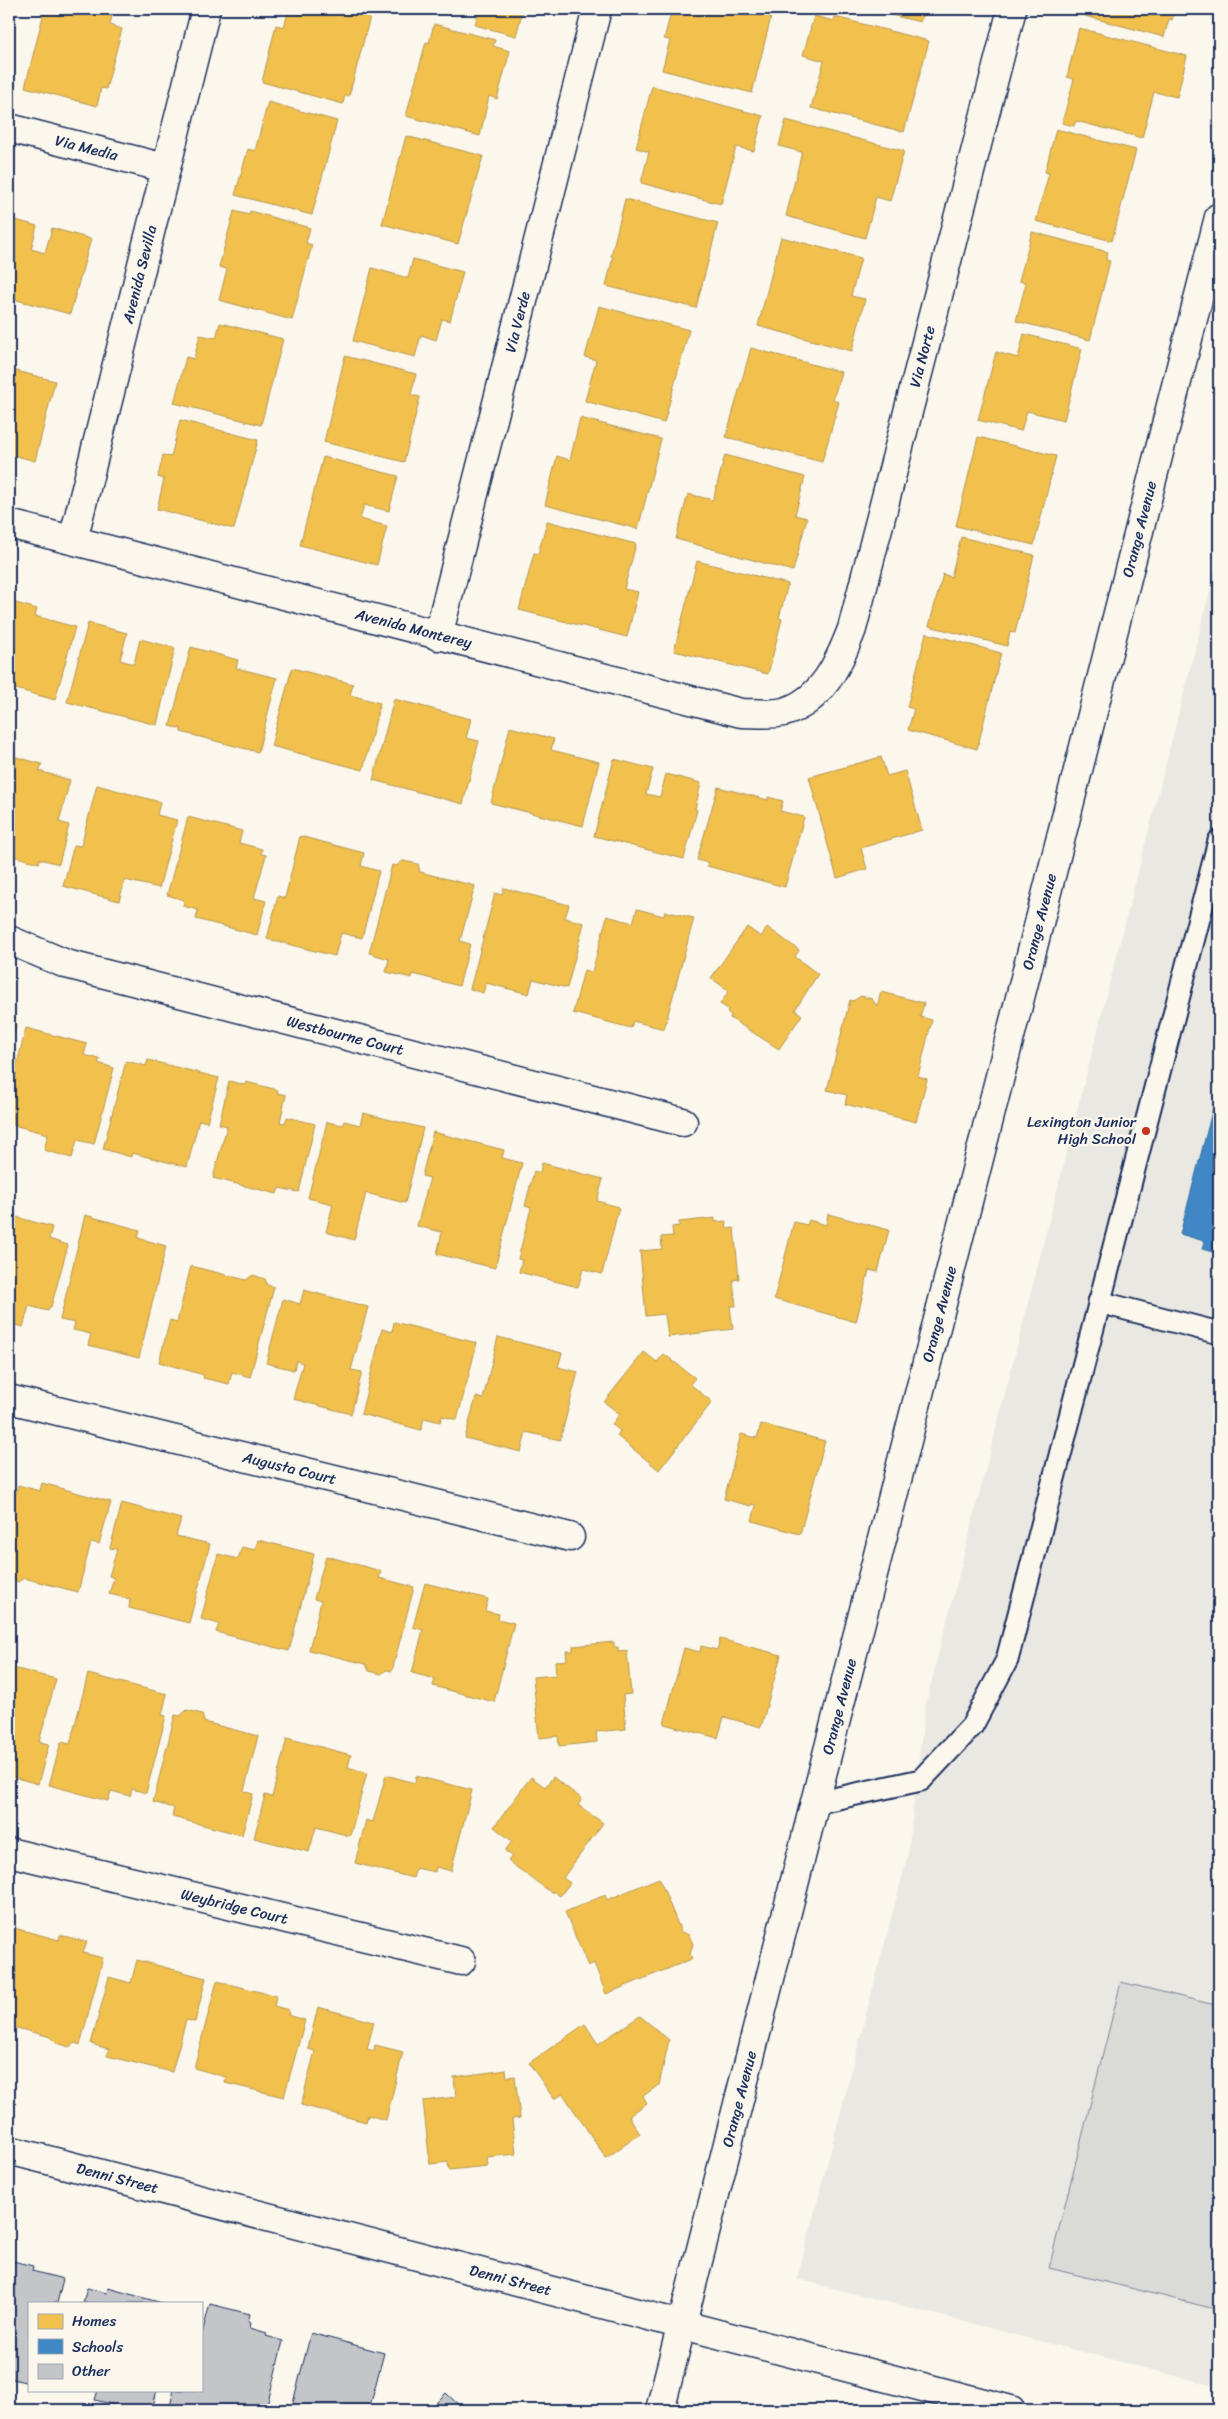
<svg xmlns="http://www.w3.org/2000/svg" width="1228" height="2419" viewBox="0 0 1228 2419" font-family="Sriracha,sans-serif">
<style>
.built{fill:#eae8e2}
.green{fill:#dadad7;stroke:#7a849a}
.homes{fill:#f2c14e;stroke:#b29553}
.schools{fill:#3f88c5;stroke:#346da6}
.building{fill:#c3c5c9;stroke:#1b2f5e}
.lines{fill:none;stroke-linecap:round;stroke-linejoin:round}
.lane-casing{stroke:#1b2f5e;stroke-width:25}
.street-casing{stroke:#1b2f5e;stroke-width:31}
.secondary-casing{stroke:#1b2f5e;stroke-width:31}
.lane{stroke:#fbf7ec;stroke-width:21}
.street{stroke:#fbf7ec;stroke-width:28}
.secondary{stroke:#fbf7ec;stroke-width:28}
.poi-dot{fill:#c8321e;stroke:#fbf7ec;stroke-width:2}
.labels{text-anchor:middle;stroke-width:5;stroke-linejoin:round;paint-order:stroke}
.street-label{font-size:15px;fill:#1b2f5e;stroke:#fbf7ec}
.poi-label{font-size:15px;fill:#1b2f5e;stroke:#fbf7ec;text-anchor:end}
</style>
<rect width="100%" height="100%" fill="#fbf7ec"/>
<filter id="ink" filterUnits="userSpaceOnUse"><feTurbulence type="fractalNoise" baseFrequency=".02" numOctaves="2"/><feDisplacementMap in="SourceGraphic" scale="10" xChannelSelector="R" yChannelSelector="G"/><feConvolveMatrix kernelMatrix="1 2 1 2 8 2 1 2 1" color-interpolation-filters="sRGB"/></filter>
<g filter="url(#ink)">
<path class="built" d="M 1219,555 L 1219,2387 L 797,2279 L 908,1854 L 925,1707 Z"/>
<path class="green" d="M 1121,1982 L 1219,2006 L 1219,2310 L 1049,2268 Z"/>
<g class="homes">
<path d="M 50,9 L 105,9 L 113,11 L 110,25 L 122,29 L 106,89 L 101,88 L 97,106 L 25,87 L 44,12 L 49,14 Z"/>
<path d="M 289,9 L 341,9 L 370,17 L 349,96 L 345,95 L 343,104 L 262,82 L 276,25 L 284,27 Z"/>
<path d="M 479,9 L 523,9 L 516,36 L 475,25 Z"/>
<path d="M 672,9 L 773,9 L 752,93 L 662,70 L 670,40 L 664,39 Z"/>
<path d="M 867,9 L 924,9 L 920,22 Z"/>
<path d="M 1087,9 L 1175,9 L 1172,20 L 1169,19 L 1164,37 L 1085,16 Z"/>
<path d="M 814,16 L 834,21 L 835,17 L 929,41 L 904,132 L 811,108 L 824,61 L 803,55 Z"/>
<path d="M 434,24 L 495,40 L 493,46 L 510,51 L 497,99 L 489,96 L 480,136 L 406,116 L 426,42 L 429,43 Z"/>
<path d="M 1079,28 L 1187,56 L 1177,97 L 1154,92 L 1142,138 L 1076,121 L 1074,126 L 1062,123 L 1074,79 L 1067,77 Z"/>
<path d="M 652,86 L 763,116 L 754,151 L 736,147 L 721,204 L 641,183 L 649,152 L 636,148 Z"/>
<path d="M 268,102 L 337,121 L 312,215 L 235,195 L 248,149 L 255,151 Z"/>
<path d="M 786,120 L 904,151 L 890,201 L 876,197 L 865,238 L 786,216 L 802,152 L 779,146 Z"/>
<path d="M 1056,129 L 1136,150 L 1112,241 L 1036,221 L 1049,173 L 1045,172 Z"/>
<path d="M 406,136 L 483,156 L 458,244 L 382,224 Z"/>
<path d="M 625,199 L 718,223 L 696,308 L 606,286 L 613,257 L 611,256 Z"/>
<path d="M 234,211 L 249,215 L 250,211 L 310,228 L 306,243 L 312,245 L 292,320 L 219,300 L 227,269 L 219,267 Z"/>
<path d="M 9,218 L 37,226 L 31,249 L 45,253 L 52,228 L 91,239 L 70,314 L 9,298 Z"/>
<path d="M 1032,232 L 1108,252 L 1106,260 L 1110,261 L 1090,340 L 1016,321 L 1026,283 L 1019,281 Z"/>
<path d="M 781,237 L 861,258 L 851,296 L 865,299 L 852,351 L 758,326 Z"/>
<path d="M 413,259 L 463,272 L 450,321 L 442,319 L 436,340 L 421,335 L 415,357 L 353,341 L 372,268 L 408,278 Z"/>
<path d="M 599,306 L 689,330 L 664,423 L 585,401 L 596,360 L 585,357 Z"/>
<path d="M 220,323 L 283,339 L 261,425 L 174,403 L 186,357 L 194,359 L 200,335 L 216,338 Z"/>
<path d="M 1024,334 L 1082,349 L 1064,420 L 1027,411 L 1021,431 L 978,420 L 996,352 L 1018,358 Z"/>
<path d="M 751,348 L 841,372 L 833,400 L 839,402 L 822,462 L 726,437 Z"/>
<path d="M 345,356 L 416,374 L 411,395 L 420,397 L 404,462 L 324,442 Z"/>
<path d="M 9,369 L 55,381 L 35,461 L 9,454 Z"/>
<path d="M 580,418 L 661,439 L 638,529 L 545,505 L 557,456 L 570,460 Z"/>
<path d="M 180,420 L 258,440 L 234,529 L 157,509 L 164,479 L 158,477 L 163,455 L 171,457 Z"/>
<path d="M 978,437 L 1056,456 L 1034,545 L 956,526 Z"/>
<path d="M 725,455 L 805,477 L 795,515 L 807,518 L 793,571 L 676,539 L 688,494 L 713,500 Z"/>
<path d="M 323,457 L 398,476 L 389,511 L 364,505 L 360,519 L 387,526 L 377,565 L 300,545 Z"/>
<path d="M 547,521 L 636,544 L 624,589 L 638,592 L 627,637 L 519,610 L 534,553 L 538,554 Z"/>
<path d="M 961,537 L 1034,555 L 1015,633 L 1010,632 L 1007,646 L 929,626 L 943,574 L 951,577 Z"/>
<path d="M 697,561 L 788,584 L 779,618 L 782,619 L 768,674 L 674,651 Z"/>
<path d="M 9,601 L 37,609 L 35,616 L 75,627 L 55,700 L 9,687 Z"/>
<path d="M 88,623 L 127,633 L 120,660 L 134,664 L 140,639 L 175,648 L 157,725 L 67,702 Z"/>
<path d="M 926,633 L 1001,653 L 977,749 L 908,730 L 914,709 L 907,707 Z"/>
<path d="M 191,647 L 238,660 L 236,668 L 277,678 L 258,752 L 181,732 L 181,729 L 170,726 Z"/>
<path d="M 292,668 L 353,684 L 350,695 L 380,703 L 363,770 L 271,746 Z"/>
<path d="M 394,699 L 471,719 L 466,738 L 479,741 L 463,804 L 373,780 Z"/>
<path d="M 510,727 L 554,739 L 551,750 L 599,762 L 583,826 L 491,803 Z"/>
<path d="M 9,755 L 42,764 L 39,771 L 70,780 L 59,822 L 69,825 L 59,864 L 40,859 L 39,863 L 9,855 Z"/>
<path d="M 881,757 L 887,776 L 905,771 L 922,830 L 861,848 L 867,869 L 837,878 L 809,777 Z"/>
<path d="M 614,759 L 653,769 L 646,794 L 660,797 L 666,774 L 701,783 L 695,809 L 697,810 L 684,859 L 594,836 Z"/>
<path d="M 97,785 L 160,802 L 157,815 L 177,820 L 159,888 L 125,880 L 119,901 L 63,886 L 74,845 L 81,846 Z"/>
<path d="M 718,787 L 768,800 L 768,797 L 783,801 L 780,811 L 804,817 L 785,887 L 707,866 L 708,863 L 697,860 Z"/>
<path d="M 188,817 L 242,831 L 239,843 L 262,849 L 261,854 L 266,855 L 254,898 L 266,901 L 257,935 L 196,919 L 198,910 L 183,906 L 184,900 L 167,895 Z"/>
<path d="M 300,836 L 364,853 L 361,866 L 379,871 L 362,938 L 341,933 L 335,956 L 267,939 L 278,896 L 285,898 Z"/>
<path d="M 403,861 L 418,864 L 420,872 L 475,886 L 460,941 L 470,944 L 459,986 L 413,974 L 412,978 L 386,972 L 389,959 L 369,953 L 392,865 L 396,866 Z"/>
<path d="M 504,888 L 569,905 L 565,918 L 584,923 L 567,988 L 533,979 L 529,994 L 486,983 L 483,993 L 470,989 L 495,893 L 502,895 Z"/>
<path d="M 637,909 L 664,916 L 665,911 L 694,918 L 664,1029 L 633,1021 L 631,1028 L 573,1013 L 584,970 L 592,972 L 607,916 L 633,923 Z"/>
<path d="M 747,927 L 761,937 L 767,927 L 799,950 L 795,957 L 818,974 L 795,1010 L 802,1015 L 779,1049 L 730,1018 L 731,1015 L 727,1012 L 728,1009 L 720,1004 L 729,991 L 711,978 Z"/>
<path d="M 881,992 L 924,1003 L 920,1017 L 932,1020 L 918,1076 L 927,1079 L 916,1122 L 845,1104 L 847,1095 L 827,1090 L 850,1000 L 853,1001 L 861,996 L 872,999 L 877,1006 Z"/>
<path d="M 9,1023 L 16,1025 L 9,1052 Z"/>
<path d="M 26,1028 L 87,1044 L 84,1055 L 100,1059 L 98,1063 L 114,1068 L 94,1144 L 77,1140 L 72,1158 L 44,1150 L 48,1134 L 9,1124 L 9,1095 Z"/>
<path d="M 148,1060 L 219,1078 L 207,1122 L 199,1120 L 187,1167 L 132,1153 L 131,1157 L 103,1149 L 126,1061 L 146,1066 Z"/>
<path d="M 229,1081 L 245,1085 L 246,1082 L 278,1090 L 277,1093 L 286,1095 L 280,1122 L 285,1123 L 287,1117 L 315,1124 L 299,1192 L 279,1188 L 277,1194 L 213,1178 L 227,1126 L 219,1124 Z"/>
<path d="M 363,1113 L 423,1128 L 405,1203 L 366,1193 L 354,1240 L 326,1232 L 333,1204 L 308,1198 L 327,1122 L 343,1125 L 344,1121 L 360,1125 Z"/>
<path d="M 433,1132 L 504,1150 L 502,1158 L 522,1163 L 495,1268 L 437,1254 L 442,1232 L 417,1226 L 430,1178 L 422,1176 Z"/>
<path d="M 542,1163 L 603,1179 L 597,1201 L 619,1207 L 602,1274 L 583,1269 L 578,1287 L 519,1272 L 522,1260 L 518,1259 L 531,1208 L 525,1206 L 534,1171 L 540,1173 Z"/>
<path d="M 828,1214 L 889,1230 L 878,1272 L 869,1270 L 856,1322 L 774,1299 L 794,1222 L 807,1225 L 809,1220 L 826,1225 Z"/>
<path d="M 9,1215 L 52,1227 L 49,1239 L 68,1245 L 51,1307 L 49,1307 L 48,1311 L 29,1306 L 23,1327 L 9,1323 Z"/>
<path d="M 85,1215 L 140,1230 L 138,1238 L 166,1246 L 139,1358 L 88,1345 L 91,1334 L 73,1330 L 75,1323 L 60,1320 Z"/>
<path d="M 715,1218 L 715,1222 L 726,1221 L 727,1229 L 734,1228 L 739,1279 L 733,1280 L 736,1306 L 730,1306 L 733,1329 L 668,1337 L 665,1314 L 646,1316 L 640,1251 L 662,1249 L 661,1237 L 673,1236 L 672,1227 L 679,1226 L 679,1222 Z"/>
<path d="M 191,1266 L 246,1280 L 253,1275 L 265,1279 L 267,1285 L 274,1287 L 250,1377 L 232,1372 L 229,1384 L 203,1378 L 204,1375 L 159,1362 L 170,1320 L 177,1322 Z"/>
<path d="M 304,1290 L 368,1307 L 351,1370 L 362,1372 L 351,1414 L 293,1399 L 303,1363 L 296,1361 L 294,1370 L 266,1363 L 283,1299 L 300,1304 Z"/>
<path d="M 394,1322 L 477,1343 L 457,1420 L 442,1416 L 440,1422 L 424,1418 L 421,1430 L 361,1414 L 382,1329 L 392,1332 Z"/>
<path d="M 498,1337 L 562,1353 L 558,1367 L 578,1372 L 560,1440 L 526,1432 L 521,1452 L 465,1438 L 476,1397 L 483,1399 Z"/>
<path d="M 644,1352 L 657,1362 L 664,1354 L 695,1378 L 690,1384 L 712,1402 L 659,1470 L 617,1436 L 620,1431 L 612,1424 L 620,1414 L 604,1402 Z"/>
<path d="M 761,1424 L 825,1441 L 800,1534 L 752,1521 L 756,1505 L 751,1504 L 751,1506 L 724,1499 L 741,1434 L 757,1438 Z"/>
<path d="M 42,1483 L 111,1502 L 99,1544 L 91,1542 L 78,1592 L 24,1578 L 18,1582 L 9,1579 L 9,1520 L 18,1485 L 40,1491 Z"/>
<path d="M 122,1503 L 181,1519 L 176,1536 L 210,1544 L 189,1623 L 129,1608 L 130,1599 L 109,1594 L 114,1578 L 109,1576 L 117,1549 L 110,1548 Z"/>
<path d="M 258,1540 L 314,1554 L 289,1651 L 216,1632 L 219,1624 L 201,1619 L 218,1554 L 238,1559 L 242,1547 L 255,1550 Z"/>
<path d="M 326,1556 L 381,1571 L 379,1578 L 414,1587 L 392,1671 L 386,1670 L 381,1674 L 369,1671 L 366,1664 L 309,1650 L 321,1601 L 314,1599 Z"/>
<path d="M 425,1583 L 488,1599 L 485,1611 L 499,1614 L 498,1619 L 514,1623 L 494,1702 L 433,1686 L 435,1679 L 412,1673 L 423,1630 L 413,1627 Z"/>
<path d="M 720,1639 L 781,1655 L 761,1727 L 724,1717 L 718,1738 L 664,1724 L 684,1648 L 700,1652 L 701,1646 L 717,1650 Z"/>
<path d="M 614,1642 L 614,1647 L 618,1647 L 618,1652 L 627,1651 L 631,1694 L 623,1695 L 626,1729 L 596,1732 L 597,1742 L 559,1746 L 558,1736 L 539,1738 L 533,1677 L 556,1675 L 555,1661 L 567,1660 L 566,1651 L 573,1651 L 573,1646 Z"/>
<path d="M 9,1667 L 56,1679 L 39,1742 L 49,1744 L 38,1784 L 9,1776 Z"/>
<path d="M 88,1674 L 167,1694 L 162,1715 L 166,1716 L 146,1793 L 132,1789 L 130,1796 L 111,1791 L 108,1801 L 49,1785 L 61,1742 L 70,1744 Z"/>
<path d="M 187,1710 L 202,1714 L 204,1722 L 258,1736 L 244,1791 L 253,1794 L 242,1835 L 172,1817 L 174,1808 L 153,1802 L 175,1715 L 180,1716 Z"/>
<path d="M 287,1738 L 351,1755 L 348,1767 L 367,1773 L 350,1836 L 316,1827 L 309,1852 L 254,1838 L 265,1795 L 272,1797 Z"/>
<path d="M 386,1775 L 415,1783 L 416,1776 L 472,1790 L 451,1871 L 436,1867 L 435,1872 L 416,1868 L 413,1878 L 355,1863 L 366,1820 L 373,1822 Z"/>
<path d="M 531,1777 L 545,1787 L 553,1777 L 582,1799 L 578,1805 L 603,1823 L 563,1878 L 570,1883 L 560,1896 L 553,1891 L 552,1893 L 508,1861 L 512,1856 L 505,1851 L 512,1841 L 494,1827 Z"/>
<path d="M 659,1878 L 681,1932 L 689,1935 L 693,1944 L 690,1954 L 692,1959 L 606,1994 L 594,1963 L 588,1966 L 565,1912 L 605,1895 L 607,1900 Z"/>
<path d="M 14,1928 L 59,1940 L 60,1935 L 87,1942 L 83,1953 L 103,1958 L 80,2045 L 75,2043 L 69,2047 L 57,2043 L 51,2037 L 9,2026 L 9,1947 Z"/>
<path d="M 137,1960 L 206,1978 L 195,2022 L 186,2020 L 172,2072 L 107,2056 L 109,2049 L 91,2044 L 109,1977 L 131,1983 Z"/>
<path d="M 217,1981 L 276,1996 L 274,2006 L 289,2010 L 288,2015 L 305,2020 L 284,2097 L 225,2083 L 226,2077 L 194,2068 Z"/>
<path d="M 318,2007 L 374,2022 L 367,2049 L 374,2051 L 375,2045 L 403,2052 L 386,2120 L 368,2115 L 366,2122 L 301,2105 L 315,2051 L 308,2049 Z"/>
<path d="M 640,2016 L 669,2040 L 659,2085 L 643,2096 L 647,2103 L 629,2116 L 640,2134 L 606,2158 L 563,2094 L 554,2099 L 529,2063 L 585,2024 L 598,2044 Z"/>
<path d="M 506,2070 L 507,2077 L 515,2076 L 520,2118 L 512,2119 L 516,2154 L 487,2157 L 488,2166 L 449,2170 L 448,2162 L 430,2164 L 423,2101 L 456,2097 L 454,2077 Z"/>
</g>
<path class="schools" d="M 1213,1108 L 1219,1109 L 1219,1254 L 1202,1249 L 1204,1241 L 1180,1234 Z"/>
<g class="building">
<path d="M 9,2260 L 33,2266 L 32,2271 L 63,2279 L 57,2303 L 29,2303 L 29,2383 L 9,2378 Z"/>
<path d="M 87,2288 L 107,2293 L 108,2288 L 162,2303 L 83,2303 Z"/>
<path d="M 210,2304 L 250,2314 L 248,2322 L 251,2323 L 250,2328 L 267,2333 L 266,2336 L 283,2341 L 266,2410 L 169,2410 L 174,2390 L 201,2390 L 201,2337 Z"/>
<path d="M 311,2333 L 384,2353 L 369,2410 L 291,2410 Z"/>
<path d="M 98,2390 L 157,2390 L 152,2410 L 134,2410 L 95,2400 Z"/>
<path d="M 446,2393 L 464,2410 L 429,2410 Z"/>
</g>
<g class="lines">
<defs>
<g id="lane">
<path d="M 1099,1302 L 1219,1333"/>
<path d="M 815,1803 L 921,1780 L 972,1726 L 1007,1660 L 1219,841"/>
</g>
<g id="street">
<path id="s1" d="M 9,128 L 165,168"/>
<path id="s2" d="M 9,524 L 741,713 C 755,713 771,715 784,712 C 822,701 839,663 852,629 L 1012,9"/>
<path id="s3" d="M 73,540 L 206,9"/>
<path id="s4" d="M 438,636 L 597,9"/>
<path id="s5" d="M 9,940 L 66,964 L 683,1122"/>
<path id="s6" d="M 9,1399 L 570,1537"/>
<path id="s7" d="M 9,1852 L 461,1961"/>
</g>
<g id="secondary">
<path id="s8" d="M 9,2150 L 1011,2410"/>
<path id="s9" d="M 660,2410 L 1219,217"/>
</g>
</defs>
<use href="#lane" class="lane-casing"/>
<use href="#street" class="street-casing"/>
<use href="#secondary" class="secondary-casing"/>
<use href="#lane" class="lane"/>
<use href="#street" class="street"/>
<use href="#secondary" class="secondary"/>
</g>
</g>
<circle class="poi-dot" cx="1146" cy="1131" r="5"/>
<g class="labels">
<g class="street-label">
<text dy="5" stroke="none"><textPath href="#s1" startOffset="80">Via Media</textPath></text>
<text dy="5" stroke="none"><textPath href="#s3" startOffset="274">Avenida Sevilla</textPath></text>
<text dy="5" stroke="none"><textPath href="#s4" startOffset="324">Via Verde</textPath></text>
<text dy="5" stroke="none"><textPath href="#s2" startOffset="1192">Via Norte</textPath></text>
<text dy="5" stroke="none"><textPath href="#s9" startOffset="1941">Orange Avenue</textPath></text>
<text dy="5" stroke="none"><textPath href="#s2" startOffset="418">Avenida Monterey</textPath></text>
<text dy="5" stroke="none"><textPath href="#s9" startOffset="1536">Orange Avenue</textPath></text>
<text dy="5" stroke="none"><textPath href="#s5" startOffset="350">Westbourne Court</textPath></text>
<text dy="5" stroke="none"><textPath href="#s9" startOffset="1131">Orange Avenue</textPath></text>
<text dy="5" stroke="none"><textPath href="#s6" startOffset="289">Augusta Court</textPath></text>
<text dy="5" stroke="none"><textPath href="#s9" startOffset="726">Orange Avenue</textPath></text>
<text dy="5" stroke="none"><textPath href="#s7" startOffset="232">Weybridge Court</textPath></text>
<text dy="5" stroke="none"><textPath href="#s9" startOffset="321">Orange Avenue</textPath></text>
<text dy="5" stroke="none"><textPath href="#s8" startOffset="112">Denni Street</textPath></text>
<text dy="5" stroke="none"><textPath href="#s8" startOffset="518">Denni Street</textPath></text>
</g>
<g class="poi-label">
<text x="1136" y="1127">Lexington Junior<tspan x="1136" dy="17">High School</tspan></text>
</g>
</g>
<rect width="1228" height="2419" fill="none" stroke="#fbf7ec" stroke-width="30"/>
<rect x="15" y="15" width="1198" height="2389" fill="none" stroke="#1b2f5e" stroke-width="2" filter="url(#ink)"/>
<rect x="28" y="2302" width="175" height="90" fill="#fbf7ec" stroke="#a1a7b3"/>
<rect x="38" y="2314" width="25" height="15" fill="#f2c14e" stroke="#a1a7b3"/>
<text x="72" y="2326" font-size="15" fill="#1b2f5e">Homes</text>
<rect x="38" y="2339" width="25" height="15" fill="#3f88c5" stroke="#a1a7b3"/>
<text x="72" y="2352" font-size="15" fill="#1b2f5e">Schools</text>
<rect x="38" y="2364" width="25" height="15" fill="#c3c5c9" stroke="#a1a7b3"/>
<text x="72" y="2376" font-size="15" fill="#1b2f5e">Other</text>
</svg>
